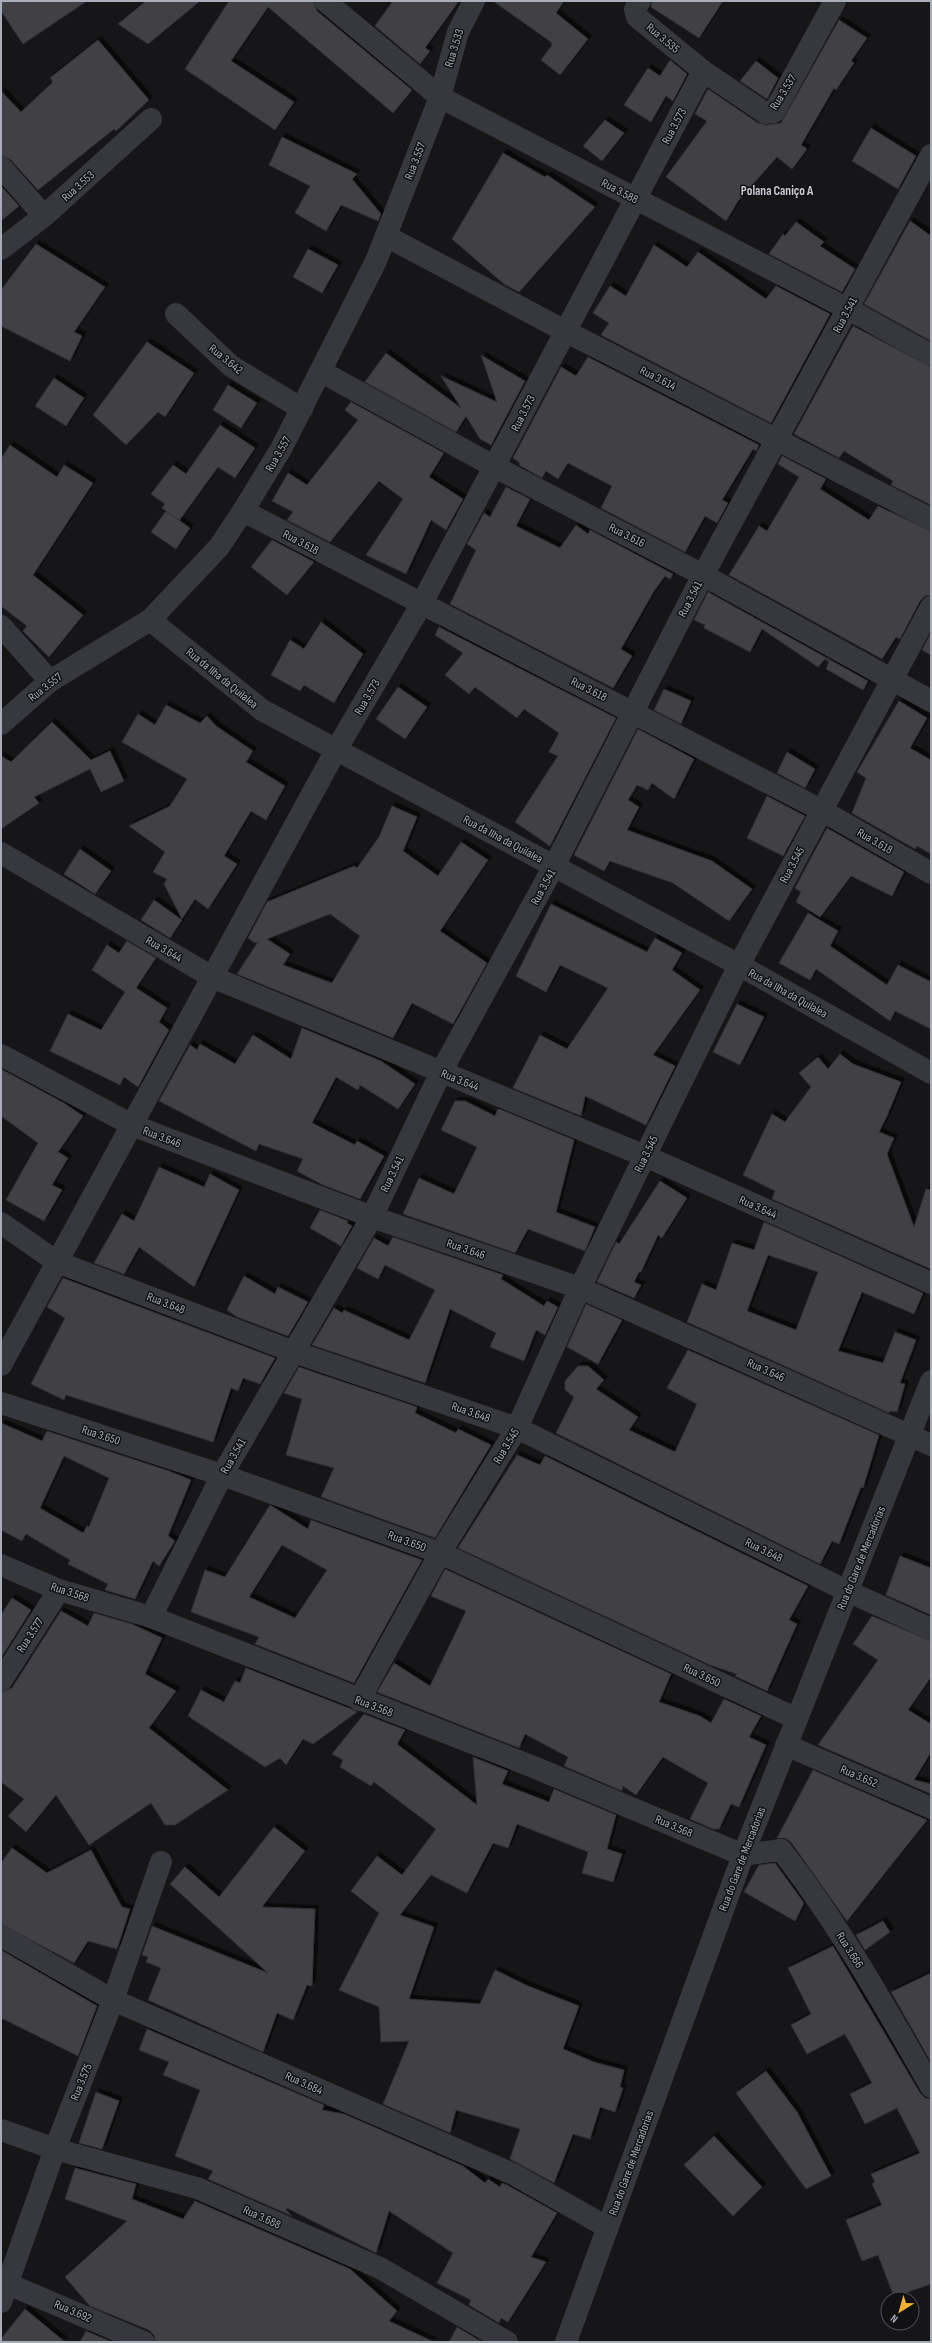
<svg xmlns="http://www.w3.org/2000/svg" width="932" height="2343" viewBox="0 0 932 2343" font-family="'Sofia Sans Condensed',sans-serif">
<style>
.building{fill:#404145;stroke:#303034;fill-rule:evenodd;filter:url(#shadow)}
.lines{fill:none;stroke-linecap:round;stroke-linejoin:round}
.minor{stroke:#37383d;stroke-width:22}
.labels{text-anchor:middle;stroke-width:3;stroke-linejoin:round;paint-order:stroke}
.street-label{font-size:12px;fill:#a8adb8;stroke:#111113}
.neighbourhood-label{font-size:13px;font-weight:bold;fill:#c9ccd4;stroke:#111113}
</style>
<defs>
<filter id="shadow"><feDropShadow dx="3.5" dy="-3.5" stdDeviation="0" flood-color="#0009"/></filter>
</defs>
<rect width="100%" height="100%" fill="#161618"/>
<g class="building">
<path d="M 1,1 L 87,1 L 23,44 L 1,11 Z"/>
<path d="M 146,1 L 200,1 L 148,44 L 118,24 Z"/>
<path d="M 229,1 L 313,1 L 317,11 L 412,90 L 393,113 L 268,7 L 231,61 L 294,102 L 275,130 L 185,69 Z"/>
<path d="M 393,1 L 459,1 L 425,48 L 430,51 L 420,64 L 375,26 Z"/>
<path d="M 493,1 L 564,1 L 556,13 L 588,39 L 560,75 L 541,60 L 552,45 L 551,42 Z"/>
<path d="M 652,1 L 723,1 L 699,38 L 651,7 Z"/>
<path d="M 839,20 L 867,38 L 851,61 L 854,63 L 836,90 L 834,88 L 801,145 L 807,149 L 792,169 L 777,157 L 738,201 L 726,221 L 666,177 L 707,121 L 695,114 L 708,89 L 758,123 L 766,125 L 781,123 Z"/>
<path d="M 98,40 L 149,100 L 116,131 L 114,129 L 38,190 L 10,159 L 1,155 L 1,91 L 21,112 L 53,82 L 50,78 Z"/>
<path d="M 670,60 L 687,74 L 673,101 L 666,96 L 651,122 L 624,105 L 648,68 L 660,76 Z"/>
<path d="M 756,61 L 778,78 L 767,99 L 740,81 Z"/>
<path d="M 605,120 L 624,133 L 602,161 L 583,146 Z"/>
<path d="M 871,128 L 916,156 L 898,189 L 852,161 Z"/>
<path d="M 282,137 L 357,174 L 352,179 L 381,214 L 378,221 L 341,205 L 326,231 L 295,213 L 310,186 L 269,165 Z"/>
<path d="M 503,153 L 545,177 L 547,175 L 595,207 L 519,292 L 504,284 L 452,239 Z"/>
<path d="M 1,186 L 19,206 L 1,221 Z"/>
<path d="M 910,221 L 931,236 L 931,341 L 864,304 Z"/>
<path d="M 796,222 L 824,242 L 820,246 L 855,269 L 842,292 L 769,254 L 783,234 L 785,236 Z"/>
<path d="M 36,244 L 105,287 L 74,332 L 82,336 L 70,361 L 1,326 L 1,290 Z"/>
<path d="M 654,245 L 687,267 L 698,252 L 766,299 L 776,286 L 830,314 L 771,423 L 601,335 L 609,323 L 593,313 L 610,286 L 626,296 Z"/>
<path d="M 308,249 L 338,265 L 322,293 L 293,277 Z"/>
<path d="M 853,326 L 931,367 L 931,505 L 891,485 L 893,481 L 844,451 L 839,458 L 794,434 Z"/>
<path d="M 147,342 L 194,373 L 165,417 L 158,412 L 126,445 L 93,415 Z"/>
<path d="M 386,353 L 461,408 L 441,376 L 497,402 L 481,355 L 525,381 L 491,445 L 480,439 L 466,416 L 456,432 L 365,382 Z"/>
<path d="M 588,357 L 759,445 L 756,451 L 753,449 L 722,500 L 728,503 L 717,523 L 705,516 L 685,552 L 601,508 L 612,486 L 568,463 L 558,479 L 546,471 L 542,478 L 519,465 L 520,463 L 513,458 L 561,367 L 576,376 Z"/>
<path d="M 54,378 L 84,398 L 66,426 L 35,406 Z"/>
<path d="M 228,385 L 257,403 L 241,428 L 213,410 Z"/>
<path d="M 351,402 L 444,453 L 429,477 L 463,499 L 446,530 L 431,520 L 406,574 L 366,555 L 403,499 L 379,481 L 330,542 L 287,520 L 293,512 L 272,501 L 288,473 L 307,485 L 358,420 L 345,410 Z"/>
<path d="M 220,425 L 255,448 L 235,478 L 218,467 L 179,521 L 162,508 L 165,504 L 151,494 L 173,465 L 186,474 Z"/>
<path d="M 10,445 L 57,477 L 64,465 L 93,483 L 33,575 L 83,615 L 49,657 L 23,631 L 27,626 L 1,606 L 1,459 Z"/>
<path d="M 782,456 L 826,479 L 820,489 L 869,520 L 878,506 L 931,531 L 931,595 L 925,596 L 920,601 L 900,639 L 896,637 L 882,659 L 729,575 L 759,526 L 767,531 L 799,477 L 778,464 Z"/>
<path d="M 506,487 L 530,499 L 516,526 L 560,548 L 576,525 L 588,534 L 590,530 L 673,574 L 670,579 L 665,576 L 654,591 L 621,649 L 632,656 L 613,688 L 450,604 L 476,550 L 467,544 L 484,513 L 490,517 Z"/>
<path d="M 166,511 L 190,528 L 176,549 L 151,532 Z"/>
<path d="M 272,540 L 314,562 L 287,595 L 251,567 Z"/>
<path d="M 708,592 L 868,681 L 863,690 L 826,669 L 829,662 L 825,659 L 818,667 L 762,629 L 750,652 L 704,628 L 705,625 L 694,620 Z"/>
<path d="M 321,622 L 363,654 L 334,703 L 304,685 L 300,691 L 271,675 L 290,640 L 304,649 Z"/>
<path d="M 439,627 L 616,718 L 550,846 L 515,822 L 558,756 L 549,752 L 559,733 L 524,709 L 517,718 L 475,687 L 469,694 L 445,675 L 463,653 L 435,635 Z"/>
<path d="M 931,633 L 931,655 L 922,650 Z"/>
<path d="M 398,687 L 427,707 L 405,739 L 376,719 Z"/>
<path d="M 664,689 L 691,701 L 681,724 L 654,710 Z"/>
<path d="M 899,701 L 927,718 L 910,748 L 931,760 L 931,854 L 917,846 L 915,849 L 852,813 L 866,778 L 857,772 Z"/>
<path d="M 166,705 L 200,723 L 207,716 L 216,726 L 253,751 L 246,762 L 285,786 L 266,820 L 251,811 L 224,856 L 237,864 L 208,909 L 195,899 L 182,919 L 164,884 L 167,879 L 153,872 L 165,852 L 129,826 L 170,806 L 187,779 L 122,742 L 138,714 L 155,725 Z"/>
<path d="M 52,722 L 91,760 L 110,751 L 124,781 L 101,792 L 90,769 L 34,797 L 39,803 L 1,829 L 1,756 L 11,762 Z"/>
<path d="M 638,729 L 694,759 L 674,799 L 652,783 L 648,790 L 637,785 L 628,800 L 639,807 L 627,830 L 712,861 L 752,889 L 729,921 L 673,883 L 610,861 L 604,871 L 574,855 Z"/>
<path d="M 787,752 L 815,769 L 805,788 L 777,773 Z"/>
<path d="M 767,796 L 805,816 L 783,856 L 747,838 Z"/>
<path d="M 392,806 L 417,817 L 403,851 L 438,876 L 461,842 L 488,860 L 440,931 L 487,963 L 453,1024 L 412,1003 L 393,1038 L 237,974 L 258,942 L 255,943 L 248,938 L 267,902 L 354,866 L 357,868 L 379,837 ZM 330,914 L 360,936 L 332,983 L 283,965 L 290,954 L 267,939 Z"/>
<path d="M 827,828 L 904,872 L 892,896 L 851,876 L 820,917 L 796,902 L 801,892 L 795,888 Z"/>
<path d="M 80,849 L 111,871 L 95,894 L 64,874 Z"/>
<path d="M 154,900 L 182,920 L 170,938 L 141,920 Z"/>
<path d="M 551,904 L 647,952 L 655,938 L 682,953 L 672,970 L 700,990 L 653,1055 L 675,1066 L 646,1125 L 585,1096 L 581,1116 L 513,1088 L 540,1035 L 567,1049 L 608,988 L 560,965 L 546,992 L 516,976 Z"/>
<path d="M 808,913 L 838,931 L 830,946 L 887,985 L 898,965 L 931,982 L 931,1029 L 895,1011 L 890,1021 L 816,969 L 810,980 L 779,963 Z"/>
<path d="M 127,941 L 156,958 L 136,988 L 167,1008 L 159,1022 L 169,1030 L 138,1087 L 124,1077 L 120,1085 L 50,1051 L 68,1014 L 101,1030 L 125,992 L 92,970 L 107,945 L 119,953 Z"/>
<path d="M 737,1004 L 764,1017 L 740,1065 L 713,1052 Z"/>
<path d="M 302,1028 L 381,1061 L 415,1084 L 398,1109 L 360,1085 L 358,1090 L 336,1077 L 312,1123 L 355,1145 L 357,1141 L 384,1156 L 360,1199 L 323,1185 L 297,1171 L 303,1159 L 259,1144 L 256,1151 L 159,1101 L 190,1045 L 197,1050 L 200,1044 L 235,1064 L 253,1035 L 291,1059 Z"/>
<path d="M 840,1054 L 853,1064 L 901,1082 L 887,1116 L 879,1132 L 894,1138 L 887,1154 L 914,1227 L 926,1189 L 931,1190 L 931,1269 L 772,1199 L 775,1191 L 743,1175 L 772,1114 L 785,1122 L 811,1087 L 799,1073 L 818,1057 L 828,1069 Z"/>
<path d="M 1,1069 L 64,1103 L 83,1116 L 58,1152 L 68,1158 L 52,1185 L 62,1190 L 44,1221 L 6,1200 L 38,1143 L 1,1116 Z"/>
<path d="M 455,1101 L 465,1101 L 495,1116 L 498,1109 L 502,1110 L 574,1140 L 556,1212 L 595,1227 L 585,1251 L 528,1229 L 515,1253 L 403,1214 L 419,1178 L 454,1194 L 477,1147 L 441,1130 Z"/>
<path d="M 159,1167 L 204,1187 L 210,1174 L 239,1190 L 194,1287 L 139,1247 L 124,1274 L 94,1263 L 122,1214 L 134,1221 Z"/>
<path d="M 660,1181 L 687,1198 L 662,1238 L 658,1235 L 641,1272 L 639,1272 L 634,1282 L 641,1285 L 634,1298 L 597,1282 L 616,1242 L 619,1244 Z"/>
<path d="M 320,1210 L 348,1221 L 347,1223 L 352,1226 L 341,1246 L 310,1228 Z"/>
<path d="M 764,1222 L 923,1293 L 914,1314 L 862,1292 L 838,1351 L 883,1363 L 895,1332 L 916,1340 L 900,1383 L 905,1384 L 897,1412 L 890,1411 L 889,1413 L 687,1322 L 702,1284 L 716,1290 L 732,1243 L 754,1250 ZM 768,1255 L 818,1272 L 796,1330 L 747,1311 Z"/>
<path d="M 393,1237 L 503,1275 L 501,1279 L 544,1306 L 547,1301 L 558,1307 L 545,1335 L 536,1330 L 524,1361 L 490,1347 L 496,1333 L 450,1309 L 425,1383 L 312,1345 L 334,1308 L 342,1313 L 344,1310 L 409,1340 L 435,1290 L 385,1265 L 378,1279 L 357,1268 L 374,1238 L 388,1246 Z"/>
<path d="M 244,1276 L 275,1294 L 278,1287 L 308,1302 L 288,1336 L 237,1317 L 227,1310 Z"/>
<path d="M 63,1278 L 275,1358 L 260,1384 L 243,1378 L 238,1391 L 231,1388 L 213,1442 L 66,1395 L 64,1400 L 31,1384 L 65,1318 L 47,1307 Z"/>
<path d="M 586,1304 L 622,1320 L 598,1364 L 567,1347 Z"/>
<path d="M 688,1350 L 879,1435 L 863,1488 L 861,1487 L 839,1544 L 832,1541 L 820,1564 L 556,1433 L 574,1397 L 565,1390 L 565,1381 L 578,1366 L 588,1366 L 604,1380 L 596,1389 L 638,1417 L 629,1430 L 675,1452 L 697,1404 L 667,1388 Z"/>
<path d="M 299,1367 L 417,1407 L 415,1413 L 456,1433 L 458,1429 L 491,1445 L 435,1538 L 321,1497 L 334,1468 L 286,1455 L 302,1399 L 284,1393 Z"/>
<path d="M 1,1423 L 42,1441 L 47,1431 L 169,1471 L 191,1480 L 168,1536 L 175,1541 L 159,1566 L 153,1561 L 135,1599 L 105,1590 L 108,1584 L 68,1564 L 70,1560 L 26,1534 L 22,1541 L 1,1530 ZM 64,1456 L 109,1478 L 89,1527 L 87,1526 L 83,1533 L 40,1508 Z"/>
<path d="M 517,1455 L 540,1465 L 545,1456 L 808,1586 L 789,1620 L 797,1624 L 767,1691 L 735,1676 L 737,1674 L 710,1665 L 458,1548 Z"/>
<path d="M 270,1505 L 308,1529 L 311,1520 L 422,1560 L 354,1683 L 255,1644 L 259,1637 L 191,1612 L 205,1570 L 225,1577 ZM 282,1545 L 327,1570 L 295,1618 L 249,1597 Z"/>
<path d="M 900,1556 L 931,1568 L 931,1615 L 886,1595 Z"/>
<path d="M 445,1569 L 671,1674 L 659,1702 L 700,1716 L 711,1723 L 724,1699 L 761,1716 L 749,1737 L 766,1745 L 739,1807 L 731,1804 L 719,1829 L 713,1829 L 690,1819 L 708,1783 L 663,1757 L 636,1795 L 623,1786 L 622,1791 L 564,1766 L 568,1757 L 525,1734 L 519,1748 L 377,1692 L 394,1663 L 430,1686 L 466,1611 L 431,1596 Z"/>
<path d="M 12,1598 L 31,1610 L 1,1658 L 1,1615 Z"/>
<path d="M 61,1611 L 88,1626 L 94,1613 L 132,1624 L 162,1638 L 145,1674 L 176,1691 L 149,1728 L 228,1790 L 175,1825 L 165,1825 L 151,1803 L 89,1845 L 56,1795 L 26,1832 L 8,1816 L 24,1799 L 1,1782 L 1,1693 L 12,1688 Z"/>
<path d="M 872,1616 L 931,1641 L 931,1677 L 908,1710 L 931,1724 L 931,1752 L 914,1780 L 931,1784 L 931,1794 L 818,1745 L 878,1660 L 853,1644 Z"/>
<path d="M 246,1668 L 351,1709 L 357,1712 L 313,1744 L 303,1739 L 286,1765 L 280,1758 L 265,1767 L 188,1716 L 201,1690 L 224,1702 L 235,1681 L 240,1683 Z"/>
<path d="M 364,1714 L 405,1730 L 397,1744 L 477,1805 L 473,1757 L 508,1771 L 502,1784 L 549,1802 L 554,1789 L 616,1815 L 607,1849 L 622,1854 L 613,1882 L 582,1873 L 588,1852 L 517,1824 L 508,1848 L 493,1843 L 467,1893 L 431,1875 L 400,1915 L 434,1927 L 409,1999 L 480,2004 L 495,1970 L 528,1986 L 579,2006 L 563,2049 L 594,2062 L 624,2070 L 620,2087 L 623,2088 L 615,2112 L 600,2107 L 590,2139 L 573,2134 L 554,2183 L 510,2159 L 520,2129 L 456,2110 L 450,2133 L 383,2104 L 409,2041 L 381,2042 L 379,2007 L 339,1990 L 379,1913 L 351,1891 L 377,1856 L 402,1875 L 436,1829 L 374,1782 L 371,1786 L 340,1767 L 343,1760 L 332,1754 Z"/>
<path d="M 813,1770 L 927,1820 L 847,1921 L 791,1842 L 785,1838 L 777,1838 Z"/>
<path d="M 274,1827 L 305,1851 L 262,1907 L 315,1909 L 312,1986 L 307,1985 L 293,2020 L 277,2013 L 263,2052 L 148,2000 L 161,1968 L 146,1962 L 148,1957 L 142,1955 L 152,1926 L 268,1973 L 170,1884 L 185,1867 L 219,1897 Z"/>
<path d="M 12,1848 L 47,1873 L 91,1850 L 122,1907 L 130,1909 L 117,1949 L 88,1941 L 74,1963 L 1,1924 L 1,1863 Z"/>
<path d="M 775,1863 L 804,1903 L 795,1921 L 744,1892 L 759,1865 Z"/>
<path d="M 883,1921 L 890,1932 L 865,1950 L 856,1935 Z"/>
<path d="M 833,1946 L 920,2093 L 925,2098 L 931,2099 L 931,2284 L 894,2297 L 878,2255 L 862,2261 L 846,2220 L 882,2205 L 872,2184 L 875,2182 L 871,2174 L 920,2153 L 897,2108 L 865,2124 L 850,2094 L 872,2083 L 845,2034 L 807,2054 L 791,2025 L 811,2014 L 788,1968 Z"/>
<path d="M 1,1950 L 97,2006 L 78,2056 L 1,2018 Z"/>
<path d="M 931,1973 L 931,2062 L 891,1992 Z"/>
<path d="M 147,2029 L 324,2105 L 322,2110 L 344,2114 L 463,2166 L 485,2183 L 488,2179 L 500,2187 L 502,2183 L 507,2185 L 557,2213 L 531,2257 L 546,2262 L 508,2322 L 501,2318 L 499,2323 L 469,2305 L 471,2300 L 437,2283 L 453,2253 L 389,2211 L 376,2253 L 287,2208 L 286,2210 L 292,2216 L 208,2179 L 213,2171 L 175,2156 L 200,2090 L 163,2075 L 169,2062 L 139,2050 Z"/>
<path d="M 766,2071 L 797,2112 L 831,2176 L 806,2189 L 736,2093 Z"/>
<path d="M 96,2092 L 119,2101 L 102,2149 L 79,2143 Z"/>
<path d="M 714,2136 L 762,2187 L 733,2216 L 684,2165 Z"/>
<path d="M 75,2168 L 136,2184 L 132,2199 L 183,2219 L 195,2201 L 350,2269 L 397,2311 L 389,2321 L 434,2342 L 156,2342 L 154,2335 L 149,2330 L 90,2306 L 65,2277 L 127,2221 L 65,2199 Z"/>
<path d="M 25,2309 L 65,2342 L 1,2342 L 1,2339 Z"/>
<path d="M 457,2327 L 482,2342 L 449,2342 Z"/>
<path d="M 86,2331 L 112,2342 L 80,2342 Z"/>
</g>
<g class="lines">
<g class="minor">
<path d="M 325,1 L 440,97 L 848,309 L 931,355"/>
<path d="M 640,1 L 635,9 L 637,17 L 703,71 L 765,113 L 774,112 L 835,1"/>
<path d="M 1,167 L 44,216"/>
<path d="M 386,236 L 565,331 L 931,519"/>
<path d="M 1,249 L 44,216 L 151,119"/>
<path d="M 176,314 L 231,366 L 302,409"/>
<path d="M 322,372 L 495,467 L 703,575 L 931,701"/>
<path d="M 243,511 L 821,810 L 931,873"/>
<path d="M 150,620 L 262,710 L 739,965 L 931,1073"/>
<path d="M 1,626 L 50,681"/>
<path d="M 1,724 L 50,681 L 150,620 L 219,547 L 243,511 L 281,449 L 376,261 L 440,97 L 458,32 L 474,1"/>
<path d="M 1,853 L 212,977 L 645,1156 L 931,1283"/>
<path d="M 1,1055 L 132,1125 L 372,1217 L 580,1288 L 931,1445"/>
<path d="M 1,1223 L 57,1262 L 294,1352 L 517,1428 L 847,1591 L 931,1629"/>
<path d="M 1,1365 L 336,750 L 421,605 L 703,71"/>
<path d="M 1,1403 L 222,1475 L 440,1553 L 797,1719"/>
<path d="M 1,1565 L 59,1590 L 151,1617 L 536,1768 L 743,1855 L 781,1850 C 838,1923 885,2006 931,2087"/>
<path d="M 151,1617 L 222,1475 L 372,1217 L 441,1072 L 554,866 L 703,575 L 931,155"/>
<path d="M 1,1681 L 59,1590"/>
<path d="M 359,1700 L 440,1553 L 517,1428 L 580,1288 L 739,965 L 931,607"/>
<path d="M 786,1745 L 931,1808"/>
<path d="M 1,1936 L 113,2000 L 513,2174 L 607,2227"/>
<path d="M 1,2130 L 55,2149 L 197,2188 L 380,2268 L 507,2342"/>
<path d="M 1,2281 L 144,2342"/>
<path d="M 1,2302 L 55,2149 L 113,2000 L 161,1862"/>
<path d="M 566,2342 L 743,1855 L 931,1381"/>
</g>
</g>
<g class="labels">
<g class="street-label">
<text transform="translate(663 38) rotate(40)" y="4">Rua 3.535</text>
<text transform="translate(454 48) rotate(-73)" y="4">Rua 3.533</text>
<text transform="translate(783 92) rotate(-58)" y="4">Rua 3.537</text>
<text transform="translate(674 126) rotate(-62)" y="4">Rua 3.573</text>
<text transform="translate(415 161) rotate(-69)" y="4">Rua 3.557</text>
<text transform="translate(78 186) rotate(-42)" y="4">Rua 3.553</text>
<text transform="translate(620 191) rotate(28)" y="4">Rua 3.588</text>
<text transform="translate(845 315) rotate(-62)" y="4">Rua 3.541</text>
<text transform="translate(226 359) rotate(39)" y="4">Rua 3.642</text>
<text transform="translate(658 378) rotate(27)" y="4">Rua 3.614</text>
<text transform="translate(523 413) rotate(-63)" y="4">Rua 3.573</text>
<text transform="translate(278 454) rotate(-60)" y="4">Rua 3.557</text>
<text transform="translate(627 535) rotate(27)" y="4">Rua 3.616</text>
<text transform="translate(301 542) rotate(28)" y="4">Rua 3.618</text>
<text transform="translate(690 599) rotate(-63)" y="4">Rua 3.541</text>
<text transform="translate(222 678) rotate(39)" y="4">Rua da Ilha da Quilalea</text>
<text transform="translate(45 687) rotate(-38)" y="4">Rua 3.557</text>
<text transform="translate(589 689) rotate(27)" y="4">Rua 3.618</text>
<text transform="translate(367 697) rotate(-60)" y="4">Rua 3.573</text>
<text transform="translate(503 839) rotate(28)" y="4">Rua da Ilha da Quilalea</text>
<text transform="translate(875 841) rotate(30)" y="4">Rua 3.618</text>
<text transform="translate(792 865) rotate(-62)" y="4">Rua 3.545</text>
<text transform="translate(543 887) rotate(-61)" y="4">Rua 3.541</text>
<text transform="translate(164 949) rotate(30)" y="4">Rua 3.644</text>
<text transform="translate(788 993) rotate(29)" y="4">Rua da Ilha da Quilalea</text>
<text transform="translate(460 1080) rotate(22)" y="4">Rua 3.644</text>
<text transform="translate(162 1137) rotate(21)" y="4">Rua 3.646</text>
<text transform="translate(646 1154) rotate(-64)" y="4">Rua 3.545</text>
<text transform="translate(392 1174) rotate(-64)" y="4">Rua 3.541</text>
<text transform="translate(758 1207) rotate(24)" y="4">Rua 3.644</text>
<text transform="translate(466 1249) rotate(19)" y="4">Rua 3.646</text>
<text transform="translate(166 1303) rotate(21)" y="4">Rua 3.648</text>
<text transform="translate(766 1370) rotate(24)" y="4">Rua 3.646</text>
<text transform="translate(471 1412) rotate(19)" y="4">Rua 3.648</text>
<text transform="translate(101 1435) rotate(18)" y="4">Rua 3.650</text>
<text transform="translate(506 1446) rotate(-59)" y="4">Rua 3.545</text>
<text transform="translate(233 1456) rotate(-60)" y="4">Rua 3.541</text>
<text transform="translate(407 1541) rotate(20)" y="4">Rua 3.650</text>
<text transform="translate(764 1550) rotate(26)" y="4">Rua 3.648</text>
<text transform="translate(861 1558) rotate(-68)" y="4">Rua do Gare de Mercadorias</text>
<text transform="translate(70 1592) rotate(18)" y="4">Rua 3.568</text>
<text transform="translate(30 1635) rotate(-57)" y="4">Rua 3.577</text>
<text transform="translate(702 1675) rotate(25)" y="4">Rua 3.650</text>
<text transform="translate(374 1706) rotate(21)" y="4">Rua 3.568</text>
<text transform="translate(859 1776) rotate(23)" y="4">Rua 3.652</text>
<text transform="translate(674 1826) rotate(23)" y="4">Rua 3.568</text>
<text transform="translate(742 1859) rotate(-69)" y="4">Rua do Gare de Mercadorias</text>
<text transform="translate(850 1950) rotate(58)" y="4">Rua 3.666</text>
<text transform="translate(81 2082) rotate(-68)" y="4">Rua 3.575</text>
<text transform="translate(304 2083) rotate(24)" y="4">Rua 3.684</text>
<text transform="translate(631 2163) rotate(-70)" y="4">Rua do Gare de Mercadorias</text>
<text transform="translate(262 2217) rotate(24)" y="4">Rua 3.688</text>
<text transform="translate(73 2311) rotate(23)" y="4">Rua 3.692</text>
</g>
<g class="neighbourhood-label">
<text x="777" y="195">Polana Caniço A</text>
</g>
</g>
<rect width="932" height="2343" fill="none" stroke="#a8adb8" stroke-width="4"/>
<g transform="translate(900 2311) rotate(217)"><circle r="19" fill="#111113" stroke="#4d4f55"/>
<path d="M0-3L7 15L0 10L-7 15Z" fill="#f2b134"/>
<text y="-6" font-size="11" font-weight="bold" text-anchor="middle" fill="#a8adb8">N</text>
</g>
</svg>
